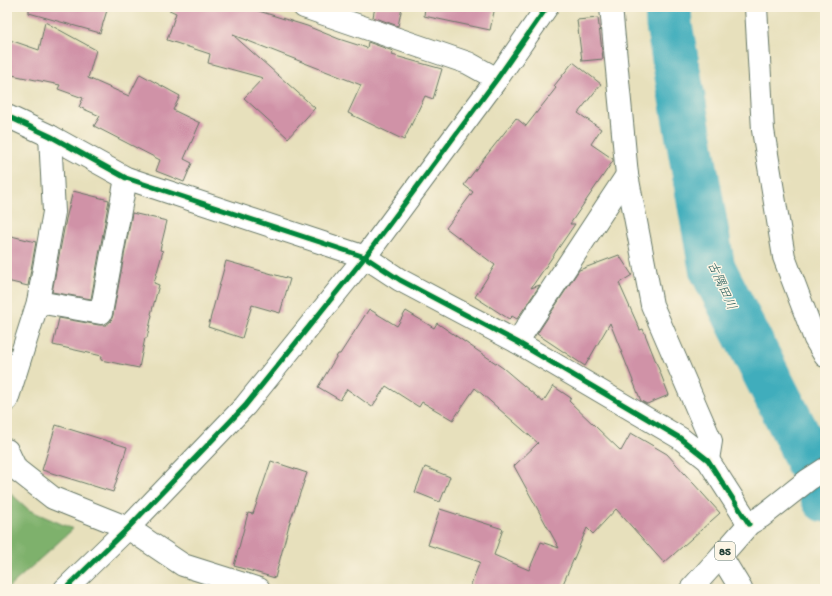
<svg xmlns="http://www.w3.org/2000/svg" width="832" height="596" viewBox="0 0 832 596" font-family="'Gochi Hand','Klee One',sans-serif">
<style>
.forest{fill:#7eb16c;stroke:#4e7750}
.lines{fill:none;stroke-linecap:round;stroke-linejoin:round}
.river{stroke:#3fadbc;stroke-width:47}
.building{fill:#d092a7}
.minor-casing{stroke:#657664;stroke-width:24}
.major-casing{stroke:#657664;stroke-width:24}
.minor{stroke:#fff;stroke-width:22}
.major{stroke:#fff;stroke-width:22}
.cycleway-casing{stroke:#fcf5e5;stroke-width:8}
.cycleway{stroke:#00873e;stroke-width:5}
.labels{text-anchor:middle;stroke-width:3;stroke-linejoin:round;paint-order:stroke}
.shield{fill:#fcf5e5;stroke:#617469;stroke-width:1}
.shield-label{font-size:11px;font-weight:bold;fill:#1f3d34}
.water-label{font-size:13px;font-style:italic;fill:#295f5d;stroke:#fcf5e5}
</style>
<rect width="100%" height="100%" fill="#fcf5e5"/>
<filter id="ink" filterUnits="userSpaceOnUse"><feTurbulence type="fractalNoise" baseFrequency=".025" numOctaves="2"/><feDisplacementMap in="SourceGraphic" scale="8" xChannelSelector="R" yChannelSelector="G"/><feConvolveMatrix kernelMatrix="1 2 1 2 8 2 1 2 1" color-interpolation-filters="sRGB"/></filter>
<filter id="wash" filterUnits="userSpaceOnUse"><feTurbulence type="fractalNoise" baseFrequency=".012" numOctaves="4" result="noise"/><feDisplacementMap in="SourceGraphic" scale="16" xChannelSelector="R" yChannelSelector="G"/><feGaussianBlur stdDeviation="0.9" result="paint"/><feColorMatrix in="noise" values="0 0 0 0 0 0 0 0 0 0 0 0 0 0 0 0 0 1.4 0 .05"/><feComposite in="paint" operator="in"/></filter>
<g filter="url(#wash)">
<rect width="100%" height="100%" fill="#e7e0bc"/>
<path class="forest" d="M 7,490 L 29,510 L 73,529 L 7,589 Z"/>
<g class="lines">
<path class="river" d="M 668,7 L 669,25 L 712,268 L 798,437 L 825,499"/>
</g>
<g id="blocks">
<g class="building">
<path d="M 29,7 L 108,7 L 100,33 L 29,13 Z"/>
<path d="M 165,7 L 246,7 L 307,26 L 339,39 L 367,48 L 368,42 L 393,51 L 392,55 L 442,69 L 433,99 L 425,96 L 404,140 L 348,113 L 361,85 L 233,35 L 315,108 L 288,138 L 244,98 L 263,78 L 208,63 L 210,54 L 167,40 L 176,13 L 165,8 Z"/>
<path d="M 375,7 L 402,7 L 398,26 L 373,17 Z"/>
<path d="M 425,7 L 495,7 L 490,30 L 424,16 Z"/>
<path d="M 598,18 L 603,59 L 582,61 L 577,20 Z"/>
<path d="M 45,22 L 96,50 L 88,78 L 129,96 L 140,74 L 180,96 L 173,110 L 200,123 L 184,159 L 192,163 L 184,182 L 156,171 L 160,160 L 94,126 L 100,116 L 79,107 L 83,98 L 58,89 L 60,85 L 7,74 L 7,39 L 39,50 Z"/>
<path d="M 573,62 L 601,84 L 578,113 L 601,129 L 591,144 L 613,159 L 613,161 L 570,224 L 575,224 L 531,288 L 540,285 L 517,319 L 512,316 L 509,319 L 475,297 L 495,265 L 446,228 L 473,192 L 464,185 L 482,161 L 516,118 L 526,126 L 556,88 L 554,86 Z"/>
<path d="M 73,191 L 109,200 L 91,299 L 52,292 L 66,219 Z"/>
<path d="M 132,213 L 167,221 L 160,250 L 163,251 L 154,283 L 159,285 L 151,314 L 152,315 L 147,338 L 145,338 L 139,368 L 101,360 L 102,356 L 53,345 L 59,318 L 99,325 L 106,325 L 111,321 L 113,315 Z"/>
<path d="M 7,235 L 36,242 L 28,286 L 7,281 Z"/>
<path d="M 619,255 L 632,275 L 619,283 L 640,330 L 643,329 L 669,395 L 647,404 L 641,401 L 610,323 L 585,366 L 537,334 L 579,270 Z"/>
<path d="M 226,261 L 290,279 L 280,313 L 252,305 L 242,338 L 208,327 Z"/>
<path d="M 369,309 L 397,326 L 406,311 L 434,328 L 437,323 L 503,368 L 543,402 L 553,386 L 571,398 L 569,401 L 621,451 L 631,433 L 667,454 L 720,513 L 664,563 L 616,509 L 593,534 L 587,528 L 563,584 L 573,589 L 469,589 L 480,562 L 428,545 L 440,509 L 503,529 L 494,555 L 529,570 L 541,542 L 559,548 L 514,466 L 538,443 L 475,388 L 453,420 L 422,402 L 419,407 L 386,386 L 372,407 L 347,389 L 340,400 L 318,387 L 338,354 L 340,354 Z"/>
<path d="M 56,425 L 127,447 L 113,492 L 42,470 Z"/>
<path d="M 271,461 L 307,473 L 289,525 L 275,578 L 234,566 L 248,513 L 253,514 Z"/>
<path d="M 425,467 L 450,477 L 440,502 L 415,492 Z"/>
</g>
</g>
</g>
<g filter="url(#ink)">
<use href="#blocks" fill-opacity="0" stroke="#657664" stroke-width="1"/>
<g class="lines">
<defs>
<g id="minor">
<path d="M 304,7 L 468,63 L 497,79"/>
<path d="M 611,7 L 627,175 L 652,305 L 711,441 L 708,460"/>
<path d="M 756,7 L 763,130 L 784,257 L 815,339 L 825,356"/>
<path d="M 7,116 L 50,136 L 126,178 L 365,257 L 400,280 L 517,342 L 680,438 L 708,460 L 749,524"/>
<path d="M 38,302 L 101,313 L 126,178"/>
<path d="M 517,342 L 627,175"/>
<path d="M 7,400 L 38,302 L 54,212 L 50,136"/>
<path d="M 7,450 L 16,469 L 53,498 L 128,528 L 183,565 L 259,589"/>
<path d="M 721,556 L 741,589"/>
<path d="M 65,589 L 128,528 L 245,406 L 365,257 L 497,79 L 547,7"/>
</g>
<path id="major" d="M 691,589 L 721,556 L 749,524 L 761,517 L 808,480 L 825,469"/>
</defs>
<use href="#minor" class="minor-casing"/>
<use href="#major" class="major-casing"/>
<use href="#minor" class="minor"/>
<use href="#major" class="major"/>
<defs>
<g id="cycleway">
<path d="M 7,116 L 50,136 L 126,178 L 365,257 L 400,280 L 517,342 L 680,438 L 708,460 L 749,524"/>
<path d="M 65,589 L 128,528 L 245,406 L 365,257 L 497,79 L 547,7"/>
</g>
</defs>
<use href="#cycleway" class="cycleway-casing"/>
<use href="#cycleway" class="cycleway"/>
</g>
</g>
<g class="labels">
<rect class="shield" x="715" y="542" width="20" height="18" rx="3"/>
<g class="shield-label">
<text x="725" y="555">85</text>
</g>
<g class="water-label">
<text transform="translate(723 285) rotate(66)" y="5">古隅田川</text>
</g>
</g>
<rect width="832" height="596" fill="none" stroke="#fcf5e5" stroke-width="24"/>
</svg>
